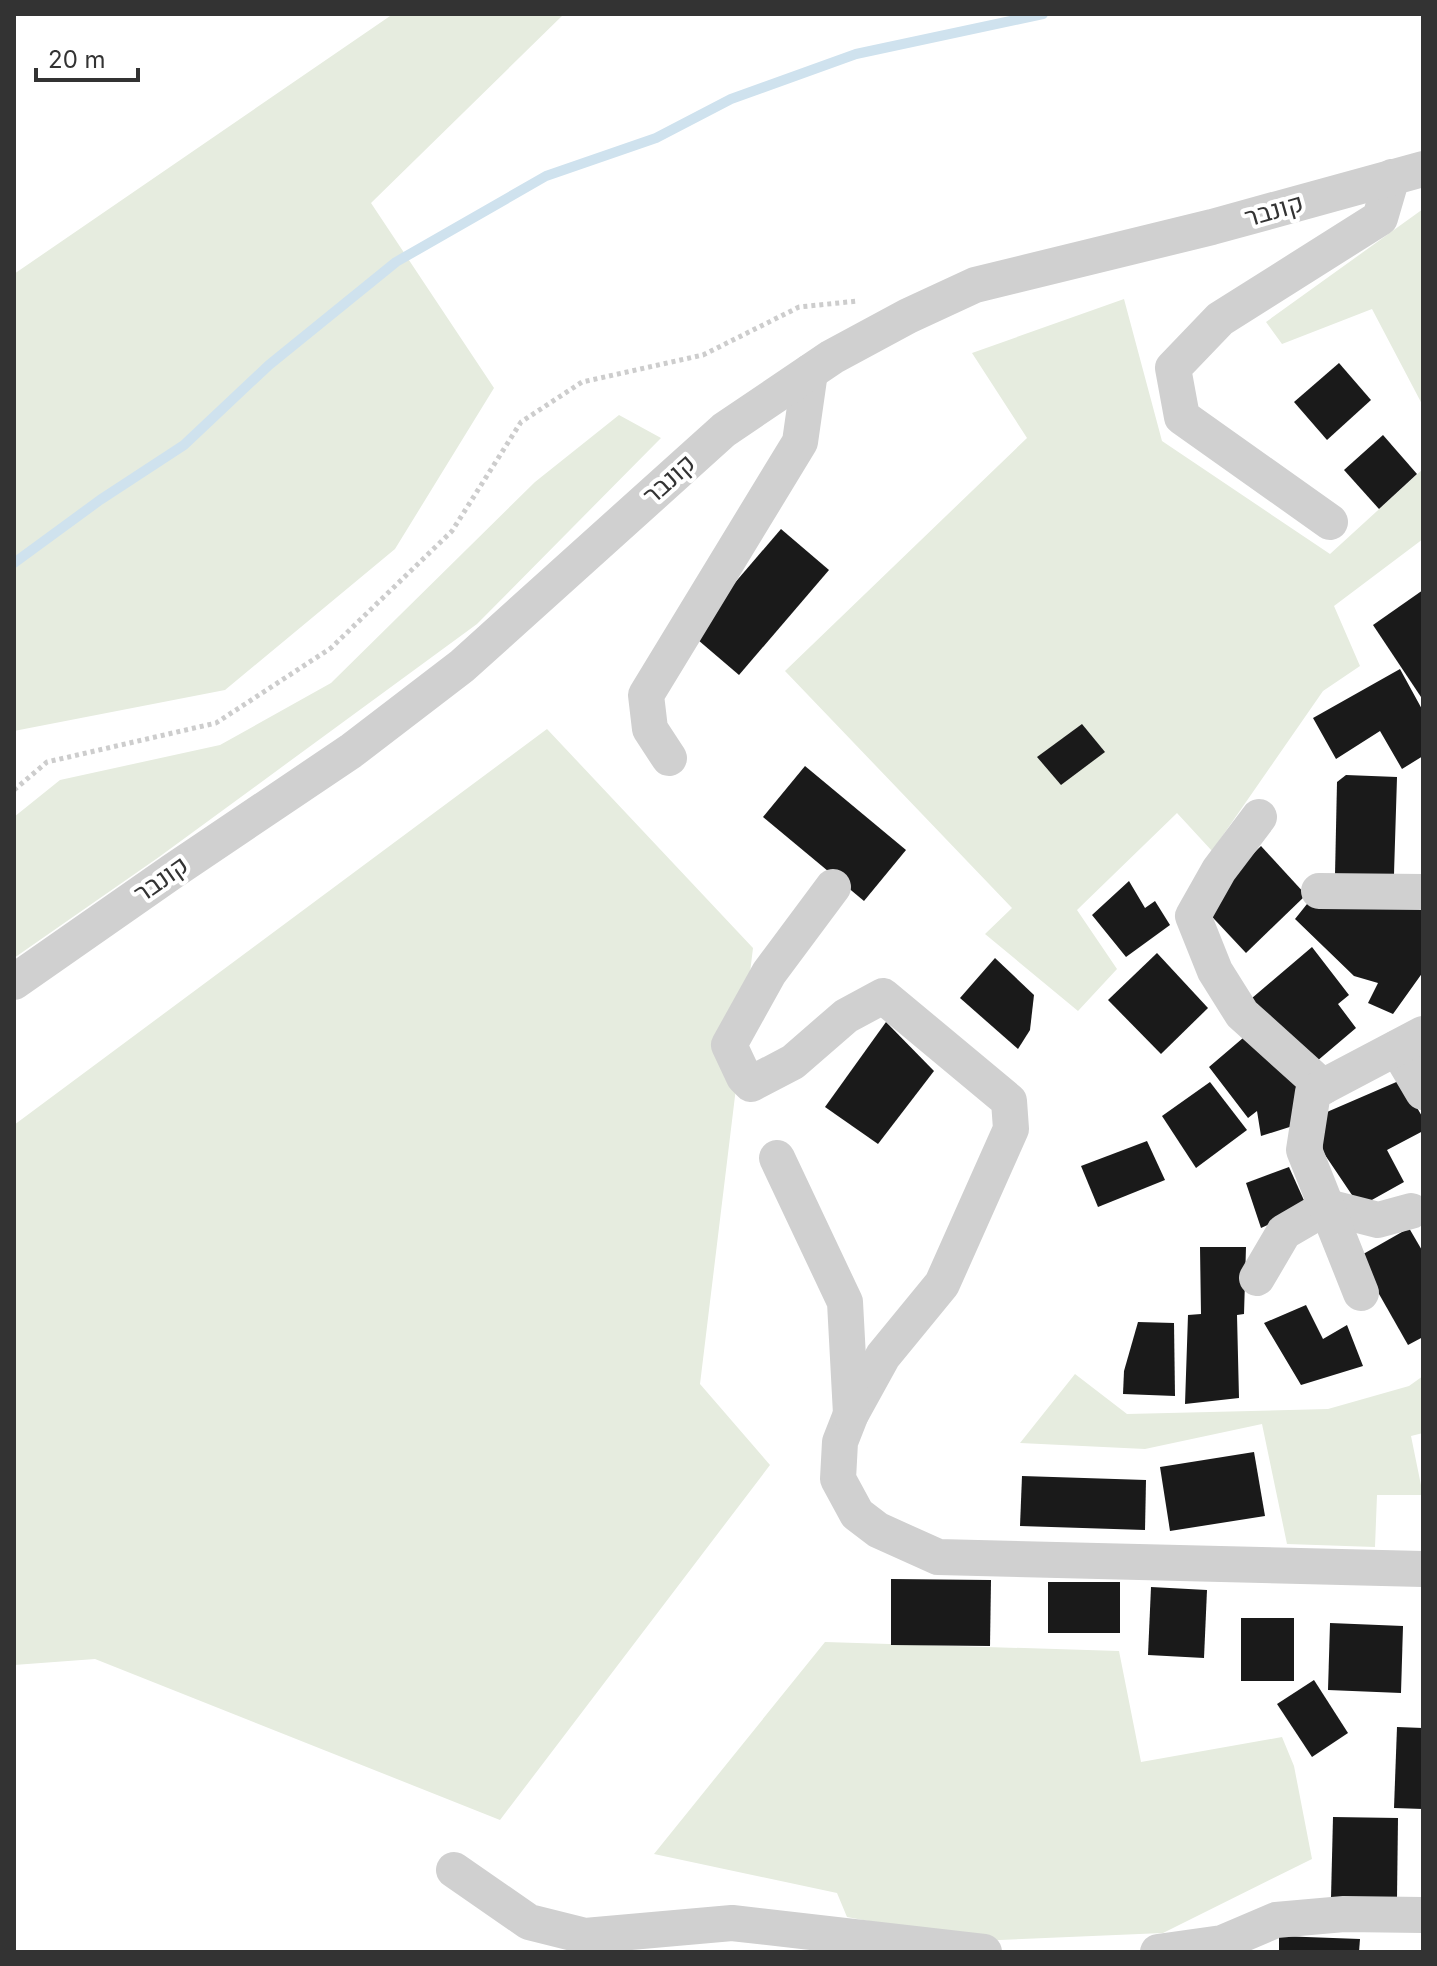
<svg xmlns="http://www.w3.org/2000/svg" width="1437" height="1966" viewBox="0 0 1437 1966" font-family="Inter,Heebo,sans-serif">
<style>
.green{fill:#e6ecdf}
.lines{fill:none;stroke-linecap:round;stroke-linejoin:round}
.stream{stroke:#cfe2ee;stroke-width:10}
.building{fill:#1a1a1a}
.path{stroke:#cdcdcd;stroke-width:5;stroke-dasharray:4 4;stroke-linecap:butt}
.minor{stroke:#d0d0d0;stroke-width:36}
.labels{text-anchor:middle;stroke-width:8;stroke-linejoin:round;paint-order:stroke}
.street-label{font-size:26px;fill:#333;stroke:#fff}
</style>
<rect width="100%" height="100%" fill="#fff"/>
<g class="green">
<path d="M 393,14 L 564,14 L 371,203 L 494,388 L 395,549 L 225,690 L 14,731 L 14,274 Z"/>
<path d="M 1423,209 L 1423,406 L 1372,309 L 1282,344 L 1266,322 Z"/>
<path d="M 1124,299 L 1162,441 L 1330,554 L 1423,469 L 1423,539 L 1334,606 L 1360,666 L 1323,691 L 1212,851 L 1177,813 L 1077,910 L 1117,969 L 1078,1011 L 985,934 L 1012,908 L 785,671 L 1027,438 L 972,353 Z"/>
<path d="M 619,415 L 661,438 L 477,624 L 159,857 L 14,958 L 14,817 L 60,780 L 220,745 L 331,683 L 535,482 Z"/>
<path d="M 547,729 L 753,948 L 700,1384 L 770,1465 L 500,1820 L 95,1659 L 14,1665 L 14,1125 Z"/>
<path d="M 1075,1374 L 1127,1414 L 1328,1409 L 1409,1386 L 1423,1376 L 1423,1433 L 1411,1436 L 1423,1495 L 1377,1495 L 1375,1547 L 1287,1544 L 1262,1424 L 1145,1449 L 1020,1443 Z"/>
<path d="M 825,1642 L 1119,1651 L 1141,1762 L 1282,1737 L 1294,1766 L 1312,1859 L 1163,1933 L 976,1941 L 847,1917 L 837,1893 L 654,1854 Z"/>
</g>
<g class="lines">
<path class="stream" d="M 14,563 L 100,500 L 184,445 L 269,365 L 396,262 L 546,176 L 656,138 L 731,99 L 856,54 L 1043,14"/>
</g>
<g class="building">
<path d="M 1339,363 L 1371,400 L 1327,440 L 1294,402 Z"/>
<path d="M 1383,435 L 1417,474 L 1379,509 L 1344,470 Z"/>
<path d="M 781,529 L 829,570 L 739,675 L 691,634 Z"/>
<path d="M 1423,590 L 1423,700 L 1373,625 Z"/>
<path d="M 1400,669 L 1423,711 L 1423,756 L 1402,769 L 1380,731 L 1336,759 L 1313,718 Z"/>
<path d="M 1082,724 L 1105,752 L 1061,785 L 1037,757 Z"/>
<path d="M 805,766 L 906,850 L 864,901 L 763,817 Z"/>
<path d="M 1346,775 L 1397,777 L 1394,874 L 1335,875 L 1337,782 Z"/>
<path d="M 1261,846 L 1306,895 L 1246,953 L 1201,905 Z"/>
<path d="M 1129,881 L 1145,908 L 1155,901 L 1170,925 L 1126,957 L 1092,915 Z"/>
<path d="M 1311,899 L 1423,905 L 1423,972 L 1393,1014 L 1368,1003 L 1378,983 L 1354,976 L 1295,919 Z"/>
<path d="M 1312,947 L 1349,995 L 1338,1004 L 1356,1028 L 1310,1067 L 1245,1004 Z"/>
<path d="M 1157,953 L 1208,1008 L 1161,1054 L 1108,1000 Z"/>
<path d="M 995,958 L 1034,995 L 1030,1030 L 1018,1049 L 960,998 Z"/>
<path d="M 886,1022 L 934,1071 L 878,1144 L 825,1107 Z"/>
<path d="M 1250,1032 L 1304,1077 L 1299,1124 L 1261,1136 L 1257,1111 L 1248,1118 L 1209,1067 Z"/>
<path d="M 1401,1080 L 1423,1118 L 1423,1131 L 1387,1150 L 1404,1182 L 1370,1201 L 1354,1198 L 1323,1152 L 1320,1115 Z"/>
<path d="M 1210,1082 L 1247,1130 L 1196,1168 L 1162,1116 Z"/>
<path d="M 1147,1141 L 1165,1180 L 1098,1207 L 1081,1166 Z"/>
<path d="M 1289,1167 L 1307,1207 L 1261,1228 L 1246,1183 Z"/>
<path d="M 1409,1228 L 1423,1252 L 1423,1337 L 1408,1345 L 1358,1257 Z"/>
<path d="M 1200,1247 L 1246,1247 L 1244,1314 L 1237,1315 L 1239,1398 L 1185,1404 L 1188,1315 L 1201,1314 Z"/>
<path d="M 1306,1305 L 1323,1339 L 1347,1325 L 1363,1366 L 1301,1385 L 1264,1323 Z"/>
<path d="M 1138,1322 L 1174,1323 L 1175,1396 L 1123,1394 L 1124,1371 Z"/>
<path d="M 1254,1452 L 1265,1516 L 1170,1531 L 1160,1467 Z"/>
<path d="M 1022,1476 L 1146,1480 L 1145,1530 L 1020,1526 Z"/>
<path d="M 891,1579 L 991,1580 L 990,1646 L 891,1645 Z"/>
<rect x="1048" y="1582" width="72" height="51"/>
<path d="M 1151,1587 L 1207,1590 L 1204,1658 L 1148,1655 Z"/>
<rect x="1241" y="1618" width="53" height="63"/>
<path d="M 1330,1623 L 1403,1626 L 1401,1693 L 1328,1690 Z"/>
<path d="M 1314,1680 L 1348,1733 L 1312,1757 L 1277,1704 Z"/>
<path d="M 1397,1727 L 1423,1728 L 1423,1809 L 1394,1808 Z"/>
<path d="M 1333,1817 L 1398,1818 L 1397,1898 L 1331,1898 Z"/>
<path d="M 1279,1936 L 1360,1939 L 1359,1952 L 1279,1952 Z"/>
</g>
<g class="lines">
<path class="path" d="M 14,790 L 47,762 L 216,723 L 331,648 L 452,531 L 521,422 L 582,382 L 703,355 L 799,307 L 858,301"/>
<g class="minor">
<path d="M 1330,522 L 1182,417 L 1173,368 L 1220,319 L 1380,218 L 1392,177"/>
<path d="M 669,758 L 650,729 L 646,695 L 800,442 L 810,372"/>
<path d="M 1259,817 L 1219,870 L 1193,916 L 1215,971 L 1242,1014 L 1323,1087"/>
<path d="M 833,887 L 769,973 L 729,1045 L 744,1077 L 751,1084 L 793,1062 L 846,1016 L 883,996 L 1009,1101 L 1011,1129 L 942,1284 L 883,1356 L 851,1414 L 840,1442 L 838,1479 L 857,1514 L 878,1530 L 938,1557 L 1423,1569"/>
<path d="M 1319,891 L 1423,892"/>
<path d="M 14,982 L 173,871 L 351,751 L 462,666 L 724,430 L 832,357 L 908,316 L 975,285 L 1212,227 L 1423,169"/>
<path d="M 1397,1048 L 1423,1092"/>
<path d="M 777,1158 L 845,1302 L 851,1414"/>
<path d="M 1257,1278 L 1284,1232 L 1327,1207 L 1378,1220 L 1411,1211"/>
<path d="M 1361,1293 L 1304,1150 L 1313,1092 L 1423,1034"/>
<path d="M 454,1870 L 529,1922 L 585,1936 L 732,1923 L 984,1952"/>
<path d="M 1158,1952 L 1222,1943 L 1276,1920 L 1344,1914 L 1423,1915"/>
</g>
</g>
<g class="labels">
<g class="street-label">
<text transform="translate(1274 210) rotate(-16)" y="9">קונבר</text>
<text transform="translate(669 479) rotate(-42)" y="9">קונבר</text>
<text transform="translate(161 879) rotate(-35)" y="9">קונבר</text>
</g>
</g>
<rect width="1437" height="1966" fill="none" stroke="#333333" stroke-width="32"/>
<path d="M36 68v12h102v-12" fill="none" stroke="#333333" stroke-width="4"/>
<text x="48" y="68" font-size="24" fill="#333333" stroke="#ffffff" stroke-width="6" paint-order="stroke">20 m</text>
</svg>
